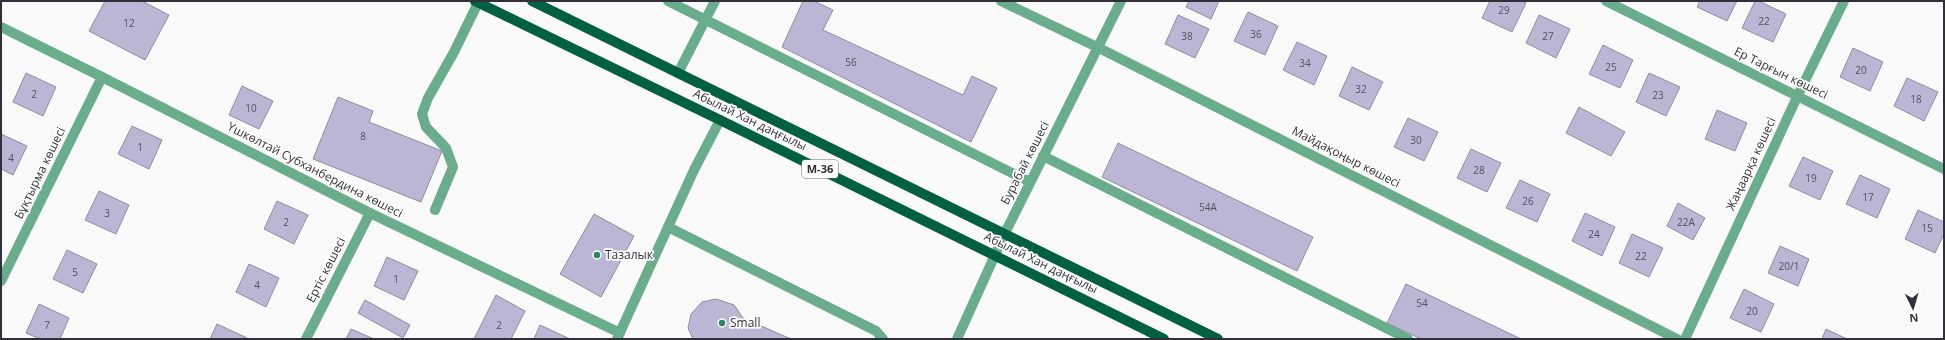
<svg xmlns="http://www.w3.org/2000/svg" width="1945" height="340" viewBox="0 0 1945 340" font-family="'Open Sans',sans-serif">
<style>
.building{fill:#bbb6d3;stroke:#918ba7}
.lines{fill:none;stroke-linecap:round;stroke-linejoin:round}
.lane{stroke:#6aad8c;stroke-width:10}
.street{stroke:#6aad8c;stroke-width:10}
.primary{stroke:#006040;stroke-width:10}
.poi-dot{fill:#278861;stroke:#fff;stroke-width:1.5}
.labels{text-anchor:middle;stroke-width:3.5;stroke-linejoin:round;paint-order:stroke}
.number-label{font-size:10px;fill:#545160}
.shield{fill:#fff;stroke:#6f6d75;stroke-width:1}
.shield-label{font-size:11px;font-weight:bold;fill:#312f3a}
.street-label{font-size:12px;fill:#312f3a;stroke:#fff}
.poi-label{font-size:12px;fill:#312f3a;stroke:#fff;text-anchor:start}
</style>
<rect width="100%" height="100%" fill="#fafafa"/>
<g class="building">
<path d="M 105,1 L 142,1 L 169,15 L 145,60 L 89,31 Z"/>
<path d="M 803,1 L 814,1 L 833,10 L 823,30 L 963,95 L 972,76 L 997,88 L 971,142 L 782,47 Z"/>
<path d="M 1189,1 L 1219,1 L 1211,19 L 1186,7 Z"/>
<path d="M 1490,1 L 1521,1 L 1526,3 L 1512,32 L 1482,18 Z"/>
<path d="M 1700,1 L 1737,1 L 1727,21 L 1697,7 Z"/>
<path d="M 1755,1 L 1759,1 L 1786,14 L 1773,42 L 1742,28 Z"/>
<path d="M 1248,12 L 1278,26 L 1265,55 L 1234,41 Z"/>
<path d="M 1178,15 L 1209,29 L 1195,58 L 1165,44 Z"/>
<path d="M 1539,15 L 1570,29 L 1556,58 L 1526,43 Z"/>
<path d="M 1297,42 L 1327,56 L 1314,85 L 1283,70 Z"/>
<path d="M 1603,45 L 1633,60 L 1620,88 L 1589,74 Z"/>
<path d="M 1853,48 L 1883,62 L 1870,91 L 1840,77 Z"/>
<path d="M 1352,67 L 1383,82 L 1369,110 L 1339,96 Z"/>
<path d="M 26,73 L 56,87 L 43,116 L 13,102 Z"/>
<path d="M 1649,73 L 1680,87 L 1666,116 L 1636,102 Z"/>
<path d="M 1907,78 L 1938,92 L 1924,121 L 1894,106 Z"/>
<path d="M 242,86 L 273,101 L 259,129 L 229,115 Z"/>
<path d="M 338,97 L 373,111 L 369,122 L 442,151 L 421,202 L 313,159 Z"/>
<path d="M 1579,107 L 1625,132 L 1611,156 L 1566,133 Z"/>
<path d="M 1717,110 L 1747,123 L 1735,151 L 1705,139 Z"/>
<path d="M 1408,118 L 1438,132 L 1424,161 L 1394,147 Z"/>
<path d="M 132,126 L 162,140 L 149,169 L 118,154 Z"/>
<path d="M 1,134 L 27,146 L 13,175 L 1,169 Z"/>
<path d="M 1118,143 L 1313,237 L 1297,271 L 1102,177 Z"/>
<path d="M 1471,149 L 1501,163 L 1487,192 L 1457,178 Z"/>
<path d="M 1803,157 L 1833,171 L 1820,200 L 1789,186 Z"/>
<path d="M 1860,175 L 1890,189 L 1877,218 L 1846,204 Z"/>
<path d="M 1520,180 L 1550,194 L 1537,222 L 1506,208 Z"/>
<path d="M 99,191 L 129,205 L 116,234 L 85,220 Z"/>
<path d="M 277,201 L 308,215 L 294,244 L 264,229 Z"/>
<path d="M 1678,203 L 1705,218 L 1693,240 L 1667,226 Z"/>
<path d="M 1918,210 L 1944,222 L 1944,234 L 1935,253 L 1905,239 Z"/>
<path d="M 1585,213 L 1615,227 L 1602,256 L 1572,241 Z"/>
<path d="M 594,214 L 634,236 L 601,297 L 560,274 Z"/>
<path d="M 1632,234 L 1663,248 L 1649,277 L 1619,263 Z"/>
<path d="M 1780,246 L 1809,259 L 1798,286 L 1768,273 Z"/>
<path d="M 67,250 L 97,264 L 83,293 L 53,279 Z"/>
<path d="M 387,257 L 418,271 L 404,300 L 374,286 Z"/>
<path d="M 249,264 L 279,278 L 266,307 L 236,292 Z"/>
<path d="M 1406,284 L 1521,339 L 1421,339 L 1387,323 Z"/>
<path d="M 1744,289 L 1774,304 L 1761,332 L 1730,318 Z"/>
<path d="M 496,295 L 525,311 L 511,339 L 474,339 Z"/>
<path d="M 716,299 L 734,305 L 743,318 L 791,339 L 693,339 L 688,328 L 691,314 L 702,302 Z"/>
<path d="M 365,300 L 410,325 L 403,338 L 358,313 Z"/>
<path d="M 39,304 L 69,318 L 60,339 L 40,339 L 26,333 Z"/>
<path d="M 217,324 L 247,338 L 247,339 L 210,339 Z"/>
<path d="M 540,325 L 570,339 L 534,339 Z"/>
<path d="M 351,329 L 374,339 L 346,339 Z"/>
<path d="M 1826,329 L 1847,339 L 1822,339 Z"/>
</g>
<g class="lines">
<g class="lane">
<path d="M 668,1 L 1030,182"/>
<path d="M 678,73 L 715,1"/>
<path d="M 1043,156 L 1408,339"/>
<path d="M 435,210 L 453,167 L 446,148 L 426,127 L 422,114 L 428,98 L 454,52 L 478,3"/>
<path d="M 668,227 L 876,331 L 883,339"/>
</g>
<g class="street">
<path d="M 1001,1 L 1097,47 L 1677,339"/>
<path d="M 1606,1 L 1944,169"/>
<path d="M 1,27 L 102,77 L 370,213 L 620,333"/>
<path d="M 1,281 L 102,77"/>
<path d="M 306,339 L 370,213"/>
<path d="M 617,339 L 694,170 L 720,120"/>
<path d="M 957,339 L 1005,233 L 1121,1"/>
<path d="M 1685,339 L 1798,95 L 1844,1"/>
</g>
<g class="primary">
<path d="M 475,1 L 720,120 L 1164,339"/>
<path d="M 532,1 L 1218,339"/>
</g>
</g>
<g class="poi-dot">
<circle cx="597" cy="255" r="4"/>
<circle cx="722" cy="323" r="4"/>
</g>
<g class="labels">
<g class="number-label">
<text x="1504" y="14">29</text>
<text x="1764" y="25">22</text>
<text x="129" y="27">12</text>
<text x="1256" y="38">36</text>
<text x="1187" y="40">38</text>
<text x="1548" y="40">27</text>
<text x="851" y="66">56</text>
<text x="1305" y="67">34</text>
<text x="1611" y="71">25</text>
<text x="1861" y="74">20</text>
<text x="1361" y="93">32</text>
<text x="34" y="98">2</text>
<text x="1658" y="99">23</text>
<text x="1916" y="103">18</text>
<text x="251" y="112">10</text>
<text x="363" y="140">8</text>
<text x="1416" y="144">30</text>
<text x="140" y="151">1</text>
<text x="11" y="162">4</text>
<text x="1479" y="174">28</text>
<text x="1811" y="182">19</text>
<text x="1868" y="201">17</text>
<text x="1528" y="205">26</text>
<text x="1208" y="211">54А</text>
<text x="107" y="217">3</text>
<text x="286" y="226">2</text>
<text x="1686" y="226">22А</text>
<text x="1927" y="232">15</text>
<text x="1594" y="238">24</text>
<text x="1641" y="260">22</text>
<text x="1789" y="270">20/1</text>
<text x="75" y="276">5</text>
<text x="396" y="283">1</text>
<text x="257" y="289">4</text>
<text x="1422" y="307">54</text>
<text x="1752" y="315">20</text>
<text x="47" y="329">7</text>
<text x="499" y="329">2</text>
</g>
<rect class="shield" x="802" y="160" width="36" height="18" rx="3"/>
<g class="shield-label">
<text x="820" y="173">M-36</text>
</g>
<g class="street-label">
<text transform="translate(1781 73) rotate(26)" y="4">Ер Тарғын көшесі</text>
<text transform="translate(750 120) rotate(26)" y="4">Абылай Хан даңғылы</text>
<text transform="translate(1346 157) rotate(27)" y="4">Майдақоңыр көшесі</text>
<text transform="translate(1025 163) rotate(-63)" y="4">Бурабай көшесі</text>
<text transform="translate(1751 164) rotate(-65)" y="4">Жаңаарқа көшесі</text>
<text transform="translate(315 170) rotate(27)" y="4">Үшкөлтай Субханбердина көшесі</text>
<text transform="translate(40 173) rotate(-64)" y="4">Бұқтырма көшесі</text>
<text transform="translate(1041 263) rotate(26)" y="4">Абылай Хан даңғылы</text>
<text transform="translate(326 270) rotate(-63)" y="4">Ертіс көшесі</text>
</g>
<g class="poi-label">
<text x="605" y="259">Тазалык</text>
<text x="730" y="327">Small</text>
</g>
</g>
<rect width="1945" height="340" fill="none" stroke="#312f3a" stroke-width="4"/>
<g transform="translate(1913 308) rotate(175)" stroke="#ffffff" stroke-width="3" paint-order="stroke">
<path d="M0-3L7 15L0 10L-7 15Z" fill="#312f3a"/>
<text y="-6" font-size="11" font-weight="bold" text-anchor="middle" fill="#312f3a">N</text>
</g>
</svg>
